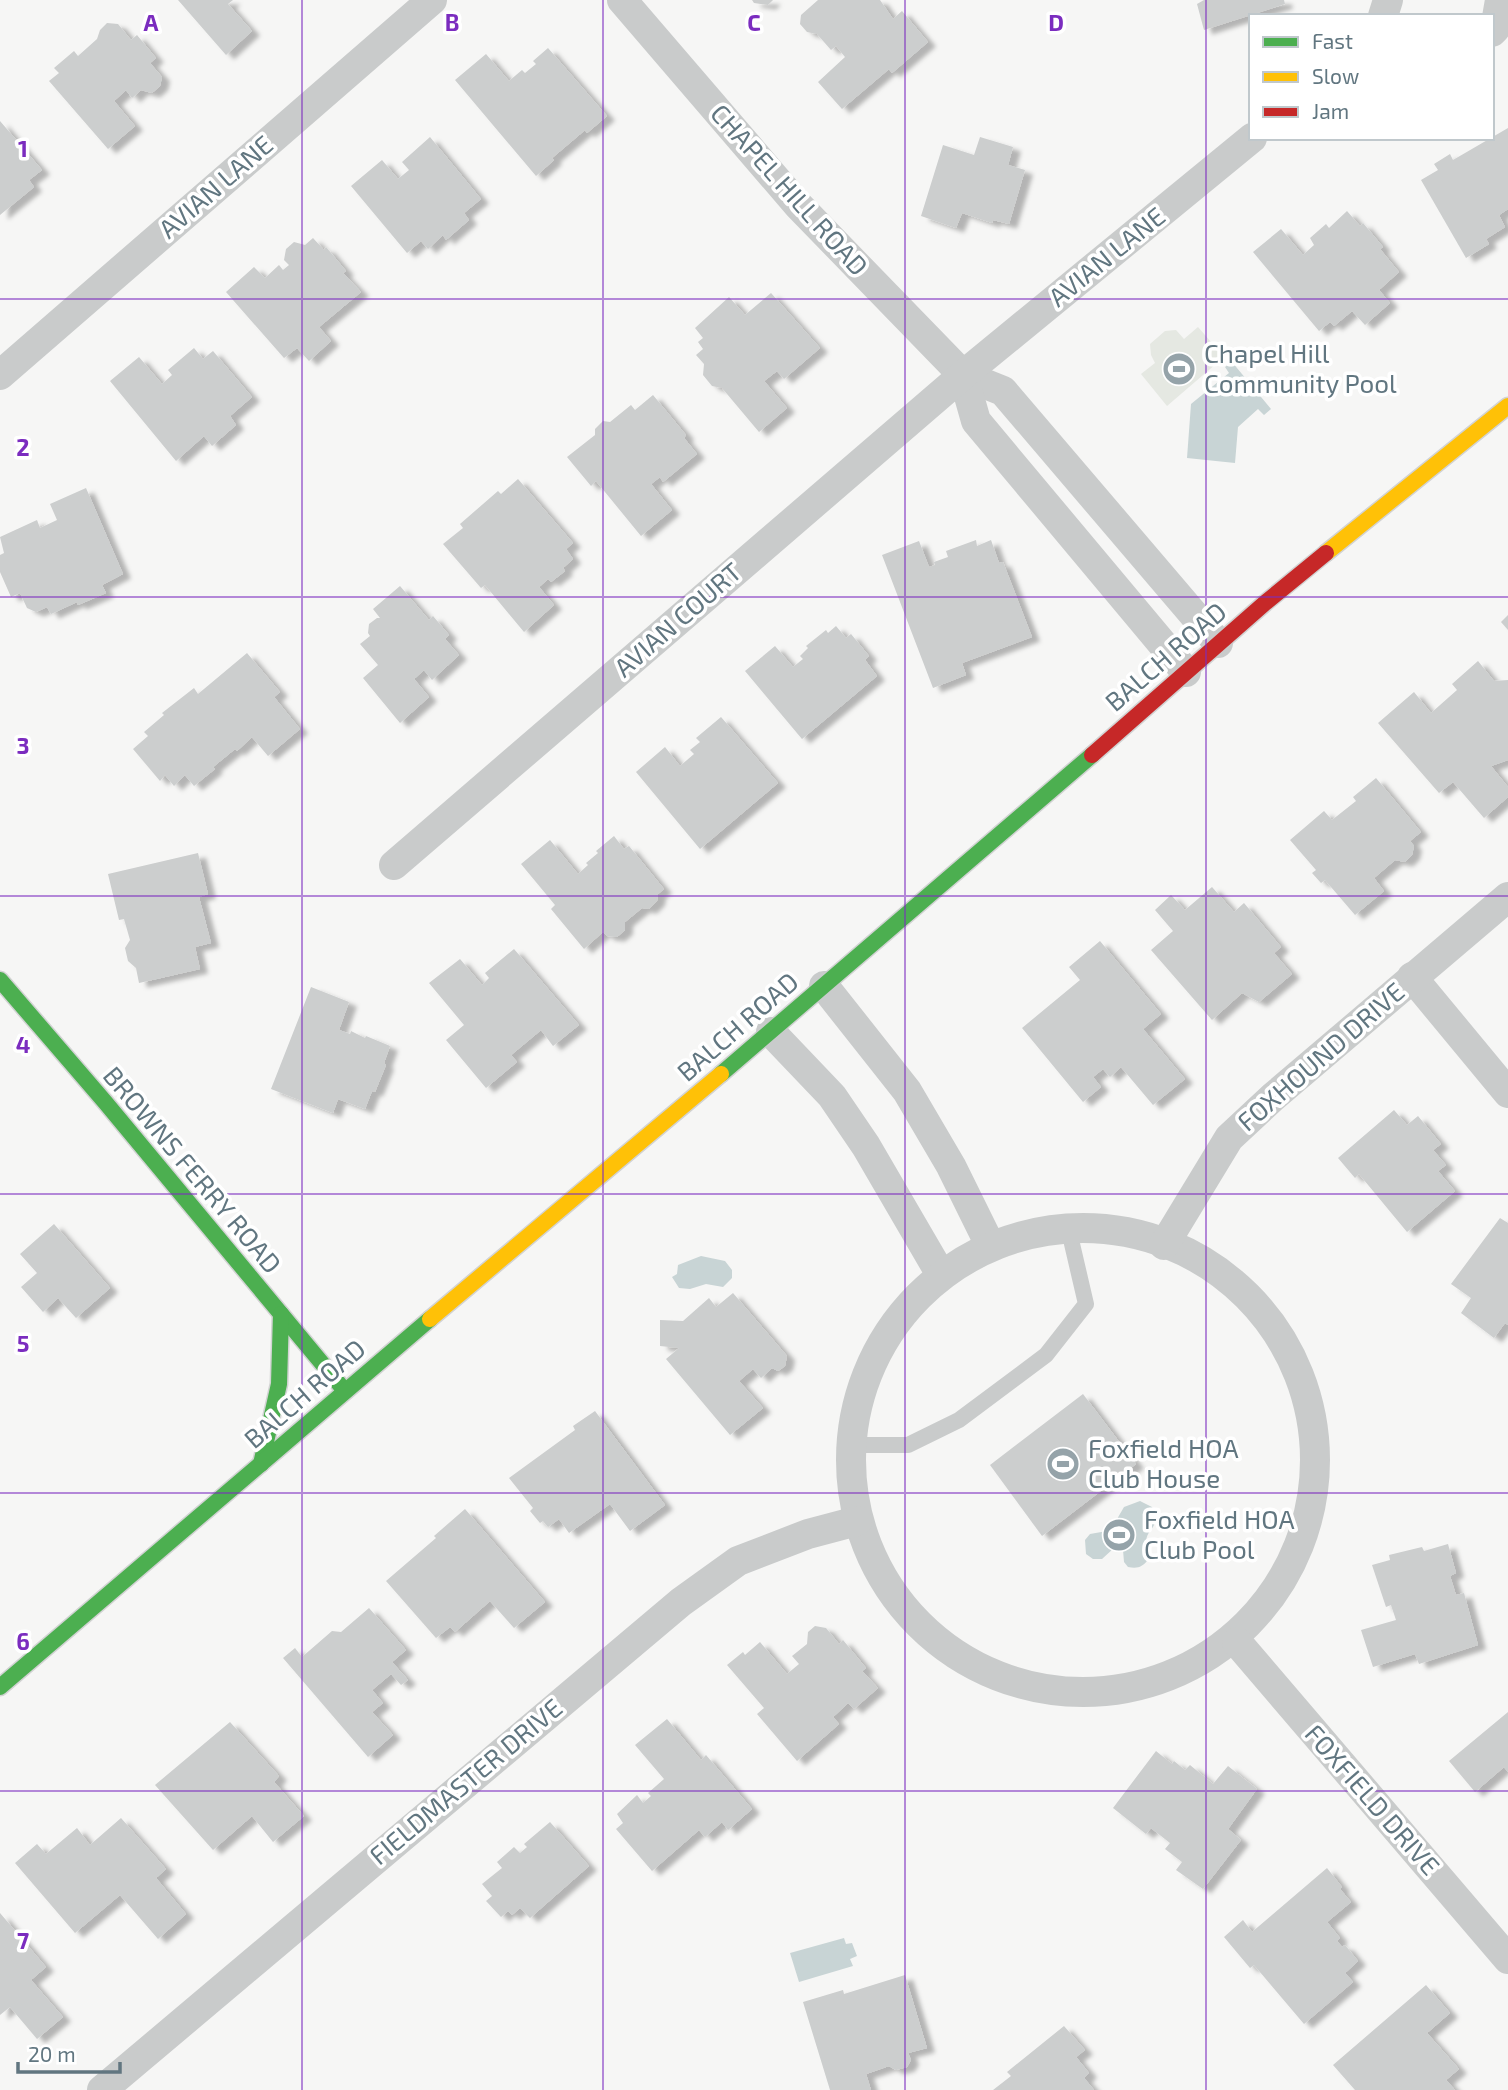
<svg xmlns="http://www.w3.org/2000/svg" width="1508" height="2090" viewBox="0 0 1508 2090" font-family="'Exo 2',sans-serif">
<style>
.green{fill:#e5e8e2}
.water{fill:#c8d4d5}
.building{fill:#cccece;filter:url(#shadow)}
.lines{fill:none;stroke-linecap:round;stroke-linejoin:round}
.fast-casing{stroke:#d2d3d3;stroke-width:19}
.slow-casing{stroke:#d2d3d3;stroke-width:19}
.jam-casing{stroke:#d2d3d3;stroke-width:19}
.lane{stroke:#c9cbcb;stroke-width:16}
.street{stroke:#c9cbcb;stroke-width:30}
.fast{stroke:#4caf50;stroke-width:16}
.slow{stroke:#ffc107;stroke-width:16}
.jam{stroke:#c62828;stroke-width:16}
.grid{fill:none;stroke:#7b2cbf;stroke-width:2;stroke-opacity:0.55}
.labels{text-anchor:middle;stroke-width:7;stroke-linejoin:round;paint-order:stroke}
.street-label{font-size:26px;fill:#617680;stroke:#fff}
.poi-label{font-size:26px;fill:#617680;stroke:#fff;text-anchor:start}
.grid-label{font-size:23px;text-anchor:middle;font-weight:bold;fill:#7b2cbf;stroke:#fff;stroke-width:7;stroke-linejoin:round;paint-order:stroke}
</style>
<defs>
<filter id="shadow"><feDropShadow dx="8" dy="4.5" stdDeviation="2" flood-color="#0004"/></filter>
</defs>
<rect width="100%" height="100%" fill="#f6f6f5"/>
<path class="green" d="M 1198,327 L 1224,357 L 1167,406 L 1141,374 L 1155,363 L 1151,355 L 1150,344 L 1165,331 L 1176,330 L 1184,339 Z"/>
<g class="water">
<path d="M 1232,362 L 1271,409 L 1264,415 L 1258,409 L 1238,427 L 1235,463 L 1187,458 L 1191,404 L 1229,373 L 1225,367 Z"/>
<path d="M 701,1256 L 725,1261 L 732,1270 L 732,1278 L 723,1287 L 706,1284 L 690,1289 L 679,1288 L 672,1277 L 677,1274 L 678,1265 Z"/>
<path d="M 1140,1501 L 1152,1507 C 1161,1529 1148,1526 1146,1541 C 1145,1547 1148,1554 1148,1560 C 1142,1567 1138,1569 1128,1567 L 1124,1562 L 1123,1550 L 1119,1547 L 1114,1548 L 1102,1559 L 1093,1559 L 1086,1554 L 1085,1540 L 1090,1534 L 1107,1531 L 1113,1526 L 1124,1507 Z"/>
<path d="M 844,1938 L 846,1944 L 852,1943 L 857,1956 L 850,1959 L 853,1966 L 799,1982 L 790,1953 Z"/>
</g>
<g class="building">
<path d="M 178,0 L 233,0 L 228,4 L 252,31 L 226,55 Z"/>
<path d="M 752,0 L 773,0 L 768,5 L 754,3 Z"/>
<path d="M 818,0 L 880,0 L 893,19 L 902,11 L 928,42 L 892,73 L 889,69 L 842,109 L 818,82 L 845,57 L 836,46 L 831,50 L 817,34 L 807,32 L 800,24 L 801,15 Z"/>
<path d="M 1204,0 L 1284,0 L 1285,4 L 1204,30 L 1197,4 Z"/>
<path d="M 107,23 L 118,24 L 131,40 L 137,35 L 156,58 L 150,63 L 162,77 L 160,86 L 152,93 L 141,90 L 132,98 L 126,90 L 114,101 L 135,126 L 108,149 L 49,81 L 59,73 L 54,68 L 74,51 L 78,56 L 97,39 L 100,30 Z"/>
<path d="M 548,48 L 607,116 L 587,133 L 585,130 L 552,158 L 554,160 L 536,176 L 455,80 L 486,54 L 509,81 L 522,70 L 525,73 L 536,64 L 533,61 Z"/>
<path d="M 0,121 L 42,170 L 29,180 L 34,187 L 0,215 Z"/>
<path d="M 1508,128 L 1508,209 L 1499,215 L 1505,227 L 1486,239 L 1489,244 L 1466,258 L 1421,180 L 1438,170 L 1434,164 L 1450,154 L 1453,160 Z"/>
<path d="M 430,137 L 481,199 L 464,213 L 469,220 L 446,240 L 443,235 L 428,249 L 421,241 L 407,253 L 351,186 L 382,160 L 398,179 L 409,170 L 402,162 Z"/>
<path d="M 980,137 L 1013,147 L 1008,165 L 1025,170 L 1009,224 L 993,220 L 992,223 L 962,213 L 956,228 L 921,216 L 943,145 L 974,155 Z"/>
<path d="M 1347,211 L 1360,226 L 1363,223 L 1383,247 L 1380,249 L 1399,272 L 1379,290 L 1390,303 L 1365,325 L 1352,311 L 1334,326 L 1330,322 L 1319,331 L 1253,252 L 1281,229 L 1303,255 L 1314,245 L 1310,238 L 1326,224 L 1329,228 Z"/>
<path d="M 313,238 L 324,250 L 326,247 L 346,271 L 343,273 L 361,292 L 319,327 L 331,341 L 309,361 L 297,348 L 284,358 L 226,292 L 254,267 L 265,278 L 279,265 L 283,270 L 289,265 L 284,260 L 286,249 L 294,242 L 305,245 Z"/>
<path d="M 771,293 L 820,348 L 784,379 L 777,371 L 764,381 L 787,408 L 759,432 L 722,388 L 712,386 L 703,375 L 704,364 L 696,355 L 703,349 L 698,342 L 703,338 L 695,328 L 729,297 L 745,315 Z"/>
<path d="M 194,348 L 203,359 L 213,351 L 252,397 L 230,416 L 236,425 L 212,446 L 204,436 L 176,461 L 110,381 L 139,357 L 162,384 L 172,375 L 168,370 Z"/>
<path d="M 653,395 L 686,435 L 684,438 L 697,454 L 663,482 L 660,477 L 651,484 L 672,510 L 641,536 L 596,481 L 591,486 L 567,457 L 595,435 L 595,429 L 603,421 L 610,422 L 631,405 L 635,410 Z"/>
<path d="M 518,479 L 573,543 L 566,549 L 573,559 L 563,568 L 565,571 L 551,582 L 548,579 L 539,587 L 554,605 L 524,632 L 485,585 L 481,588 L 443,544 L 463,528 L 460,524 L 498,491 L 501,494 Z"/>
<path d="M 86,488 L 123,574 L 102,585 L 106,593 L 78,605 L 77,602 L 51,614 L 47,607 L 36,612 L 27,608 L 20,593 L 11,597 L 0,572 L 0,555 L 4,553 L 0,537 L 37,520 L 40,528 L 57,520 L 50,504 Z"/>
<path d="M 976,540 L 977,546 L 991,540 L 999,563 L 1003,562 L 1032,637 L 962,663 L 966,675 L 933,688 L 882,555 L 919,541 L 929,567 L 935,565 L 934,562 L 948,557 L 946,551 Z"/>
<path d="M 400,586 L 429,620 L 433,616 L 449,635 L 445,639 L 459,655 L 432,680 L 424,670 L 414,679 L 429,697 L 400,723 L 363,678 L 378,665 L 360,644 L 370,636 L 368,633 L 369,624 L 377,618 L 380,618 L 373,609 Z"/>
<path d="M 1508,615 L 1508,630 L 1501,622 Z"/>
<path d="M 836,626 L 846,638 L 851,634 L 869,656 L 865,660 L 877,676 L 802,739 L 745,671 L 775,646 L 793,667 L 803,659 L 800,656 L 808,648 L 806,646 L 826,630 L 828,633 Z"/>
<path d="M 247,653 L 280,692 L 274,697 L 300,729 L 268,756 L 252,737 L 237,751 L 235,749 L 213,767 L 215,769 L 194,786 L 185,775 L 174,786 L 165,775 L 160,781 L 133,749 L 148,736 L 144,732 L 164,715 L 162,713 L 194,688 L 198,694 Z"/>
<path d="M 1478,661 L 1494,681 L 1508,680 L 1508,760 L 1491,766 L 1508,787 L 1508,797 L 1484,818 L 1453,782 L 1439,793 L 1378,723 L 1414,692 L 1431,713 L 1457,690 L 1452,684 Z"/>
<path d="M 721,717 L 778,783 L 700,849 L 636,772 L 665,747 L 680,766 L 694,754 L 690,750 L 700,742 L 696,738 Z"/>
<path d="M 1376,778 L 1421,832 L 1410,841 L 1414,846 L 1412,855 L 1405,862 L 1395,860 L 1374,878 L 1384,891 L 1355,915 L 1325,880 L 1321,883 L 1312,873 L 1316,870 L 1290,840 L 1324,811 L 1332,820 L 1356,801 L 1353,797 Z"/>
<path d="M 614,836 L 624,849 L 629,846 L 664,889 L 658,894 L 657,901 L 649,909 L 642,908 L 625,922 L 625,930 L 617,937 L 607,936 L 603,932 L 584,949 L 551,909 L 555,905 L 521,864 L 550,840 L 578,874 L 588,865 L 586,863 L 598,853 L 596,851 Z"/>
<path d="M 198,853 L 208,894 L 199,897 L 211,943 L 195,947 L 200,969 L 139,983 L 136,968 L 128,961 L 125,948 L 130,940 L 124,919 L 119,920 L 108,874 Z"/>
<path d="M 1212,887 L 1234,912 L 1244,903 L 1281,947 L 1274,953 L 1292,974 L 1259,1002 L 1242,993 L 1212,1020 L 1151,950 L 1173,931 L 1155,910 L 1171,895 L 1185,910 Z"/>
<path d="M 1100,941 L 1161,1014 L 1143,1029 L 1185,1079 L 1153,1105 L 1121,1067 L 1110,1077 L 1103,1069 L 1093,1077 L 1101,1087 L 1083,1102 L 1022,1028 L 1080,980 L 1069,967 Z"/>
<path d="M 514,949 L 579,1025 L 553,1046 L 541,1030 L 511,1055 L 517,1062 L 486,1088 L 446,1040 L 464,1025 L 429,983 L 460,959 L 482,985 L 489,978 L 485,973 Z"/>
<path d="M 311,987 L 349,1002 L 339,1030 L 350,1034 L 351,1031 L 365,1038 L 366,1036 L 390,1046 L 384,1063 L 386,1065 L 375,1092 L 372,1091 L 365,1109 L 338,1099 L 333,1113 L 271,1089 Z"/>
<path d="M 1394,1110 L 1407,1125 L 1418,1116 L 1441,1144 L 1433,1150 L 1446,1165 L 1438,1171 L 1455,1191 L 1407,1232 L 1359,1174 L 1355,1178 L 1338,1158 Z"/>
<path d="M 1500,1218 L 1508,1223 L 1508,1325 L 1505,1323 L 1494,1338 L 1461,1313 L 1471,1298 L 1451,1284 Z"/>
<path d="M 54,1224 L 110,1288 L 76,1318 L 58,1298 L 43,1312 L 21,1287 L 37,1273 L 20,1254 Z"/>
<path d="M 733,1293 L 787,1356 L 785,1366 L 778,1371 L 772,1368 L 761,1378 L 753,1369 L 739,1381 L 763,1408 L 730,1435 L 666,1359 L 679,1348 L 660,1346 L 660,1320 L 683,1321 L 709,1298 L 716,1307 Z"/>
<path d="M 1083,1394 L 1136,1464 L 1042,1536 L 990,1465 Z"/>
<path d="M 595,1411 L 665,1505 L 630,1531 L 610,1504 L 569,1533 L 559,1519 L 548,1527 L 543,1521 L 540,1523 L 530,1511 L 533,1508 L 509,1478 L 575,1430 L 573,1426 Z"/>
<path d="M 465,1509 L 545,1602 L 514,1628 L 490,1601 L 455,1632 L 450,1627 L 436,1638 L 386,1581 L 436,1538 L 434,1536 Z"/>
<path d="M 1448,1544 L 1456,1573 L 1450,1576 L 1456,1595 L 1464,1593 L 1478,1645 L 1419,1664 L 1415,1654 L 1373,1667 L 1361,1630 L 1396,1620 L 1391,1605 L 1386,1607 L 1372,1565 L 1390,1560 L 1389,1555 L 1422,1547 L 1424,1551 Z"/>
<path d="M 369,1608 L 406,1650 L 392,1662 L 408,1680 L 401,1685 L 391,1674 L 372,1690 L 383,1703 L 372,1712 L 393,1735 L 368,1757 L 283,1658 L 295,1648 L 302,1657 L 332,1631 L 341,1632 Z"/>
<path d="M 815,1626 L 826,1628 L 839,1644 L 843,1640 L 866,1668 L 862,1671 L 878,1688 L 854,1709 L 848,1703 L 833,1717 L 839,1724 L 797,1761 L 757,1714 L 764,1708 L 727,1665 L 743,1652 L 745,1655 L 760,1642 L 787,1674 L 799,1664 L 792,1656 L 807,1644 L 808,1632 Z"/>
<path d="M 1508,1712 L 1508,1772 L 1504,1767 L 1475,1792 L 1449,1761 Z"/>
<path d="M 667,1719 L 701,1760 L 706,1755 L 752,1809 L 728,1830 L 722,1822 L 705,1837 L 699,1830 L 652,1871 L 616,1829 L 623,1823 L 617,1814 L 637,1795 L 643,1803 L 651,1796 L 648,1793 L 664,1779 L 635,1745 Z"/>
<path d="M 230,1722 L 279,1776 L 274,1782 L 304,1816 L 273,1842 L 252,1816 L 213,1850 L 155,1785 Z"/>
<path d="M 1156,1751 L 1172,1764 L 1174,1761 L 1185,1770 L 1190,1765 L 1213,1784 L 1228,1766 L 1257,1789 L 1228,1829 L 1241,1840 L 1203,1889 L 1176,1870 L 1182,1862 L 1165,1849 L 1170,1843 L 1151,1828 L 1146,1834 L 1113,1808 Z"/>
<path d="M 121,1818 L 166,1869 L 156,1878 L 186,1914 L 158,1939 L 120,1895 L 75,1933 L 15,1863 L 37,1844 L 46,1854 L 77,1828 L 90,1845 Z"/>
<path d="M 550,1822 L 589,1866 L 530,1918 L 520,1908 L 512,1915 L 508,1911 L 501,1917 L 486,1901 L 492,1896 L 482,1884 L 502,1868 L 497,1862 L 514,1847 L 520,1853 L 527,1847 L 524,1844 Z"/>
<path d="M 1327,1868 L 1342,1887 L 1340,1889 L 1351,1902 L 1327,1922 L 1340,1938 L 1337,1941 L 1342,1947 L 1345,1945 L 1358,1961 L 1345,1973 L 1353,1982 L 1304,2024 L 1254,1965 L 1250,1968 L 1224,1937 L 1243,1920 L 1252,1932 Z"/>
<path d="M 0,1913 L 46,1967 L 31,1980 L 63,2017 L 37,2039 L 10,2007 L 0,2015 Z"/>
<path d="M 905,1975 L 927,2048 L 908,2053 L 911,2060 L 907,2067 L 896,2070 L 889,2066 L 866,2074 L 871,2090 L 830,2090 L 803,2002 L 843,1990 L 844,1994 Z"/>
<path d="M 1426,1985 L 1450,2013 L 1427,2033 L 1459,2069 L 1446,2080 L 1455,2090 L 1355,2090 L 1333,2065 Z"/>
<path d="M 1064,2026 L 1085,2050 L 1076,2057 L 1089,2073 L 1084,2078 L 1094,2090 L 993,2090 L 1011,2076 L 1007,2072 Z"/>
</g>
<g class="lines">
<defs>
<g id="fast">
<path d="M 0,980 L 105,1102 L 345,1391"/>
<path d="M 721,1074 L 1092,755"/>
<path d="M 261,1464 L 279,1384 L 281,1314"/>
<path d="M 0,1687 L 430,1319"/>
</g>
<g id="slow">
<path d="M 1326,553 L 1508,406"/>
<path d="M 430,1319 L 721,1074"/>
</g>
<path id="jam" d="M 1092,755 L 1265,603 L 1326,553"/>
</defs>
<use href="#fast" class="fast-casing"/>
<use href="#slow" class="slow-casing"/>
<use href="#jam" class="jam-casing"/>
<path class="lane" d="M 851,1445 L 908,1445 L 959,1420 L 1046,1355 L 1086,1304 L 1069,1231"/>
<g class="street">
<path d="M 622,0 L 798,205 L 963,375 L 1003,391 L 1218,643"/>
<path d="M 1383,16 L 1388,0"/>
<path d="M 1492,32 L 1495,29 L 1500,0"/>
<path d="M 0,375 L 432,0"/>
<path d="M 963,375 L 976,421 L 1186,672"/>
<path d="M 394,865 L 963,375 L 1252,138"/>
<path d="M 1412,977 L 1508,1093"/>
<path d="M 824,986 L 907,1091 L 951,1166 L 989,1243"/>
<path d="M 771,1032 L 832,1096 L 866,1146 L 940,1273"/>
<circle cx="1083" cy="1460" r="232"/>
<path d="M 1164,1245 L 1229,1138 L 1273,1097 L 1508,897"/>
<path d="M 1237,1642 L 1508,1959"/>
<path d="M 102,2090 L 681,1602 L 738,1561 L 808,1534 L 857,1521"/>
</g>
<use href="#fast" class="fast"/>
<use href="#slow" class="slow"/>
<use href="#jam" class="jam"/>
</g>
<path class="grid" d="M 302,0 L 302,2090M 603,0 L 603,2090M 905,0 L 905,2090M 1206,0 L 1206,2090M 0,299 L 1508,299M 0,597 L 1508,597M 0,896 L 1508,896M 0,1194 L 1508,1194M 0,1493 L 1508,1493M 0,1791 L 1508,1791"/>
<defs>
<symbol id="stadium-disc" viewBox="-11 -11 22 22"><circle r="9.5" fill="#95a3a9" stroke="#fff"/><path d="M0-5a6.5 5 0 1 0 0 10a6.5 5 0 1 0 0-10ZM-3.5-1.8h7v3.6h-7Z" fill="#fff"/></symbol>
</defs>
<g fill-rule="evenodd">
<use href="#stadium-disc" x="1160" y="350" width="38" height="38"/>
<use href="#stadium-disc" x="1044" y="1445" width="38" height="38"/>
<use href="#stadium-disc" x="1100" y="1516" width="38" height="38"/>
</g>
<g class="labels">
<g class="street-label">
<text transform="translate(216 187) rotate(-41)" y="9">AVIAN LANE</text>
<text transform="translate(789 190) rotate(48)" y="9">CHAPEL HILL ROAD</text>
<text transform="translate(1107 257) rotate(-39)" y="9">AVIAN LANE</text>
<text transform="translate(678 620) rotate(-41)" y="9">AVIAN COURT</text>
<text transform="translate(1166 657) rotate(-41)" y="9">BALCH ROAD</text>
<text transform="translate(738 1027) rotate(-41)" y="9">BALCH ROAD</text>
<text transform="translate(1321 1057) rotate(-41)" y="9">FOXHOUND DRIVE</text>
<text transform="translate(192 1170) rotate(50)" y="9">BROWNS FERRY ROAD</text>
<text transform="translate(305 1394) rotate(-41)" y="9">BALCH ROAD</text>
<text transform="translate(466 1782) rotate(-40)" y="9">FIELDMASTER DRIVE</text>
<text transform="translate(1372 1800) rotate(49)" y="9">FOXFIELD DRIVE</text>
</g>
<g class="poi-label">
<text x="1204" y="363">Chapel Hill<tspan x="1204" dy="30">Community Pool</tspan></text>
<text x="1088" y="1458">Foxfield HOA<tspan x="1088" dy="30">Club House</tspan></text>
<text x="1144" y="1529">Foxfield HOA<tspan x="1144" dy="30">Club Pool</tspan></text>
</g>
</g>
<g class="grid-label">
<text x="151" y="31">A</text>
<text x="452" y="31">B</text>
<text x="754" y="31">C</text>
<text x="1056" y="31">D</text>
<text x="23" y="157">1</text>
<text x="23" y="456">2</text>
<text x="23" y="754">3</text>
<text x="23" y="1053">4</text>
<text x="23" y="1352">5</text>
<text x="23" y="1650">6</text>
<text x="23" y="1949">7</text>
</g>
<rect x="1249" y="14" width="245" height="126" fill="#ffffff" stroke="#c0c8cc" stroke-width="2"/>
<rect x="1263" y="37" width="35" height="10" fill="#4caf50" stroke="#c0c8cc" stroke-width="2"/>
<text x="1312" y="49" font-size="21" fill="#617680">Fast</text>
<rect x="1263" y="72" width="35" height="10" fill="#ffc107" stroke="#c0c8cc" stroke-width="2"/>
<text x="1312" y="84" font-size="21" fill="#617680">Slow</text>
<rect x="1263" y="107" width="35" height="10" fill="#c62828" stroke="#c0c8cc" stroke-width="2"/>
<text x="1312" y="119" font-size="21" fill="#617680">Jam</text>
<path d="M18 2062v10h102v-10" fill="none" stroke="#617680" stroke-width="3.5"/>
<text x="28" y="2062" font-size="21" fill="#617680" stroke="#ffffff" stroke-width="5" paint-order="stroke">20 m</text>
</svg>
